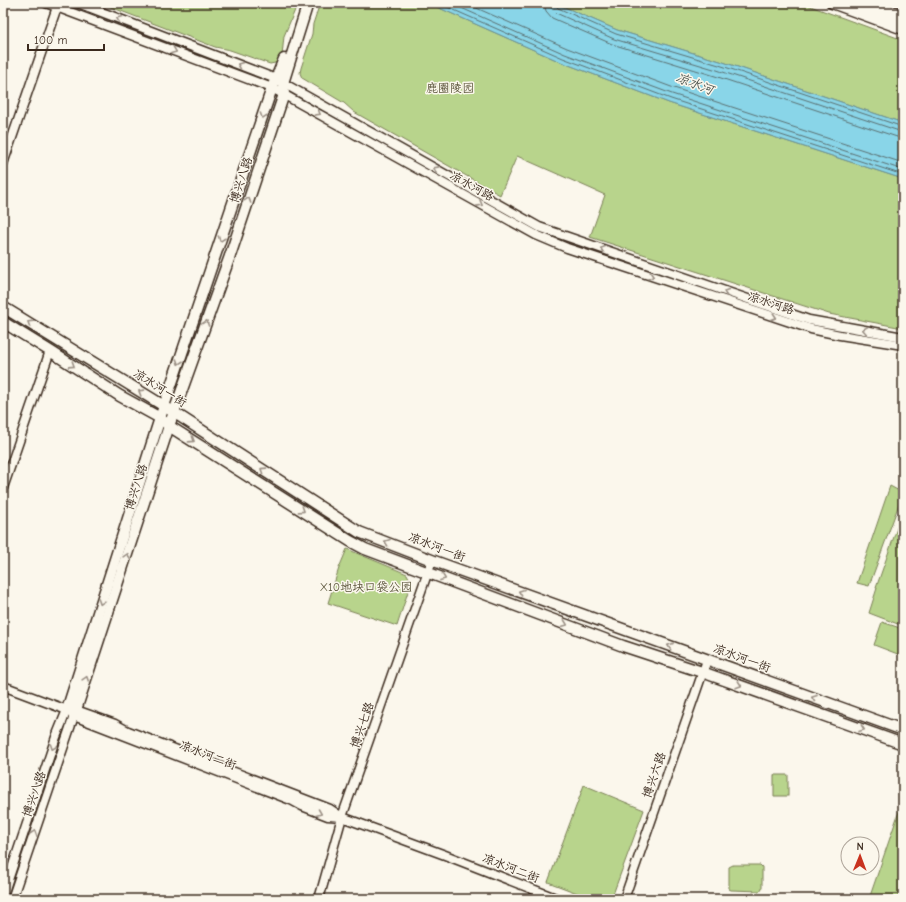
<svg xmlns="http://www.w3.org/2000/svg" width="906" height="902" viewBox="0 0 906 902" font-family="'Comic Neue','LXGW WenKai TC',sans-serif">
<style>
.green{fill:#b8d48c;stroke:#7a7f55}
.water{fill:#89d5e8;stroke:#6a9197}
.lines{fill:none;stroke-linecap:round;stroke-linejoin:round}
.shore{stroke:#5a6e6f;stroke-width:1}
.minor-casing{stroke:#3b2a1e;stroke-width:11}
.major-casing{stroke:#3b2a1e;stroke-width:13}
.minor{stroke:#fbf7ec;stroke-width:8}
.major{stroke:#fbf7ec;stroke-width:10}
.oneway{stroke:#9b9085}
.labels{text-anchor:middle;stroke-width:3;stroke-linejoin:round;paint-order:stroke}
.park-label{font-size:12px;fill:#5a543a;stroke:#fbf7ec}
.street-label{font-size:12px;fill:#3b2a1e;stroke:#fbf7ec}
.water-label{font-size:13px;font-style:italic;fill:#4e5550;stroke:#fbf7ec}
</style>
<rect width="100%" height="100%" fill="#fbf7ec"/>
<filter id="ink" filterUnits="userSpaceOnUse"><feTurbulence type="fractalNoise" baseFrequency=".025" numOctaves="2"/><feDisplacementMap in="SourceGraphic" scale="8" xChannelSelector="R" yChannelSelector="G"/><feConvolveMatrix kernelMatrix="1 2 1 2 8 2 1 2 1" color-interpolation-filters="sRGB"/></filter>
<g filter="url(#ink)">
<g class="green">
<path d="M 100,3 L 298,3 L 284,36 L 282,56 L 275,63 L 270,64 L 230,50 L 215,47 Z"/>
<path d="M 320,3 L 428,3 L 561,62 L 669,103 L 903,179 L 903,328 L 829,314 L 590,237 L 605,195 L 517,156 L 500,195 L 354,112 L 344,103 L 302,78 L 300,73 L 301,68 L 312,34 L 313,24 Z"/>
<path d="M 555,3 L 802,3 L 903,40 L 903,123 L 720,61 L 617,30 Z"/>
<path d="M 890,486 L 903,493 L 869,586 L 857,583 Z"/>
<path d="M 903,511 L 903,626 L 869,613 L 877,588 L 876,588 Z"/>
<path d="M 347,549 L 361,555 L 407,574 L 411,582 L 397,626 L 328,603 L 339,568 Z"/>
<path d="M 882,622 L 903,629 L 903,656 L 874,645 Z"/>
<rect x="774" y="775" width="14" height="21"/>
<path d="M 584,785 L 644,810 L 612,897 L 608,899 L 593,899 L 548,882 Z"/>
<path d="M 903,800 L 903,881 L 897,899 L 869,899 Z"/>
<path d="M 733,865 L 760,865 L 762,867 L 762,888 L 760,891 L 731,890 L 729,889 L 729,867 Z"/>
</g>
<path class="water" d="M 428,3 L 555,3 L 617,30 L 720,61 L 903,123 L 903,179 L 669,103 L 561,62 Z"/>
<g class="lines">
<g class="shore">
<path d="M 438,3 L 563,58 L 671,99 L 903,175"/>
<path d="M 450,3 L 565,54 L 672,94 L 903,170"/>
<path d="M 465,3 L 567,48 L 674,88 L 903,163"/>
<path d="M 544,3 L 546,11 L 552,18 L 612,44 L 715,76 L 897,137 L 903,138"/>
<path d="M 550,3 L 552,9 L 556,13 L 614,39 L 717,70 L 899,131 L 903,132"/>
<path d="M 555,3 L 556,6 L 558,8 L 616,34 L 719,65 L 903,127"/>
</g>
<defs>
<g id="minor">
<path d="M 46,3 L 272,88 L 536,235 L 567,248 L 811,329 L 840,335 L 903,345"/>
<path d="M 78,3 L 276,79 L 539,227 L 809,320 L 903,337"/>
<path d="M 873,3 L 903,14"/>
<path d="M 3,164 L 57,7"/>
<path d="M 3,488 L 50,351"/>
<path d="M 3,686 L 67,710 L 74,716 L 291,800 L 302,806 L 328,816 L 342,817"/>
<path d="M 72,710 L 76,710 L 115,724 L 128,731 L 330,809 L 342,817 L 445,855 L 558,899"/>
<path d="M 3,895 L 56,737 L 67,710"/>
<path d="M 12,899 L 74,716"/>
<path d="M 319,899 L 342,817 L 432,560"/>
<path d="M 624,899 L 707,660"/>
</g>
<g id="major">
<path d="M 832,3 L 903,29"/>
<path d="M 853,3 L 903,21"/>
<path d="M 3,307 L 164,406 L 359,532 L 437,562 L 903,730"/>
<path d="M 3,322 L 50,351 L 120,396 L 160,418 L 169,426 L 350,541 L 365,549 L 623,646 L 702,672 L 903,744"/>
<path d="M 67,710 L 160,418 L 272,88 L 284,59"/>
<path d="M 74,716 L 169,426 L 230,256 L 284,94 L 283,83 L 308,3"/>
</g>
</defs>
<use href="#minor" class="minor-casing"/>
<use href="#major" class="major-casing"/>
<use href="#minor" class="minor"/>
<use href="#major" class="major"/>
</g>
<defs><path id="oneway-chevron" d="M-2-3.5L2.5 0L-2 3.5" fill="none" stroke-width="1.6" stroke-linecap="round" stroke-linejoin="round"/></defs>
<g class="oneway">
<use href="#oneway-chevron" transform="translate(119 19) rotate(-159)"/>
<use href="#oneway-chevron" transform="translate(174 51) rotate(21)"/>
<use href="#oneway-chevron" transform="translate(240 65) rotate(-159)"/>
<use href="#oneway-chevron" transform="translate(318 113) rotate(29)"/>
<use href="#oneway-chevron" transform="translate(263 116) rotate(109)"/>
<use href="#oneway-chevron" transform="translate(436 169) rotate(-151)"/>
<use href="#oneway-chevron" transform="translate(248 200) rotate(-72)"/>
<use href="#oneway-chevron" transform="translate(480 204) rotate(29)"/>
<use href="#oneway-chevron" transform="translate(221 239) rotate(109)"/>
<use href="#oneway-chevron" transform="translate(603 249) rotate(-161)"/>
<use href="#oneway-chevron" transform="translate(651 276) rotate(18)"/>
<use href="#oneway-chevron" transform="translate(726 292) rotate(-161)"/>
<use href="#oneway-chevron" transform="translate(774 317) rotate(18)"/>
<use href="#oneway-chevron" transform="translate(30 323) rotate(-148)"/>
<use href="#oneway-chevron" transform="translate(206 323) rotate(-70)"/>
<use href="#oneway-chevron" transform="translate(865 330) rotate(-170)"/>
<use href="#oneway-chevron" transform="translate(179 362) rotate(109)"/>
<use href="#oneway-chevron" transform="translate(72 365) rotate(33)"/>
<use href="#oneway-chevron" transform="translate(141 392) rotate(-148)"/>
<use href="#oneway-chevron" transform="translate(192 440) rotate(33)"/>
<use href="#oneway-chevron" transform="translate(263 470) rotate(-147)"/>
<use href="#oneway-chevron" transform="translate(302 510) rotate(33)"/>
<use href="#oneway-chevron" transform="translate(387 542) rotate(-160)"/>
<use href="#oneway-chevron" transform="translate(127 556) rotate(-72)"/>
<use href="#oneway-chevron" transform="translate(443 578) rotate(21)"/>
<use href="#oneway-chevron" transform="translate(521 592) rotate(-160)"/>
<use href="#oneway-chevron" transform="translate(101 602) rotate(108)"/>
<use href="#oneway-chevron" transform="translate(565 624) rotate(21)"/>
<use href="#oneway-chevron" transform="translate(670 646) rotate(-160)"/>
<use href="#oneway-chevron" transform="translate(86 679) rotate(-72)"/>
<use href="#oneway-chevron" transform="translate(739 685) rotate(19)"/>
<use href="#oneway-chevron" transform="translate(814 698) rotate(-160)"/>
<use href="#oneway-chevron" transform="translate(862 729) rotate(20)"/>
<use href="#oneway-chevron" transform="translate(53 747) rotate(109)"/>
<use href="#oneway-chevron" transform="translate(319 813) rotate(22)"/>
<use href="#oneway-chevron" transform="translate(34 833) rotate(-71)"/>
</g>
</g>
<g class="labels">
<g class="park-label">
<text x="450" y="92">鹿圈陵园</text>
<text x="366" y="591">X10地块口袋公园</text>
</g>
<g class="street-label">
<text transform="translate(241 180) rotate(-72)" y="4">博兴八路</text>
<text transform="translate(472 186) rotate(29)" y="4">凉水河路</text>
<text transform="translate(771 303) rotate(18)" y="4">凉水河路</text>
<text transform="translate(160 388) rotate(32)" y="4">凉水河一街</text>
<text transform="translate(136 487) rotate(-72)" y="4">博兴八路</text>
<text transform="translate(437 547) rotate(21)" y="4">凉水河一街</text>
<text transform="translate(742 658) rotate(20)" y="4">凉水河一街</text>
<text transform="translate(362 725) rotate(-71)" y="4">博兴七路</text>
<text transform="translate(208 755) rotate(21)" y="4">凉水河二街</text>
<text transform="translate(654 775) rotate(-71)" y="4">博兴六路</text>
<text transform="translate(34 794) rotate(-71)" y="4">博兴八路</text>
<text transform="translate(511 868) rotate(21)" y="4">凉水河二街</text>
</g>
<g class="water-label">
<text transform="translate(695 83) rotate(21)" y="5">凉水河</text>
</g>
</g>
<rect width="906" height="902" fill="none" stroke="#fbf7ec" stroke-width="16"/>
<rect x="8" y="8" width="890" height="886" fill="none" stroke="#3b2a1e" stroke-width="1.5" filter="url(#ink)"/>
<g transform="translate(860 856) rotate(1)"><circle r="19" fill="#fbf7ec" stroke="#aea59a"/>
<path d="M0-3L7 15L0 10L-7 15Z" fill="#c8321e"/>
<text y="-6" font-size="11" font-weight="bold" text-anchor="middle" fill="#3b2a1e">N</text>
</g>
<path d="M28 44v6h76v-6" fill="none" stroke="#3b2a1e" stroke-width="2"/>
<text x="34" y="44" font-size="12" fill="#3b2a1e" stroke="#fbf7ec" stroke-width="3" paint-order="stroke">100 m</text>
</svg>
